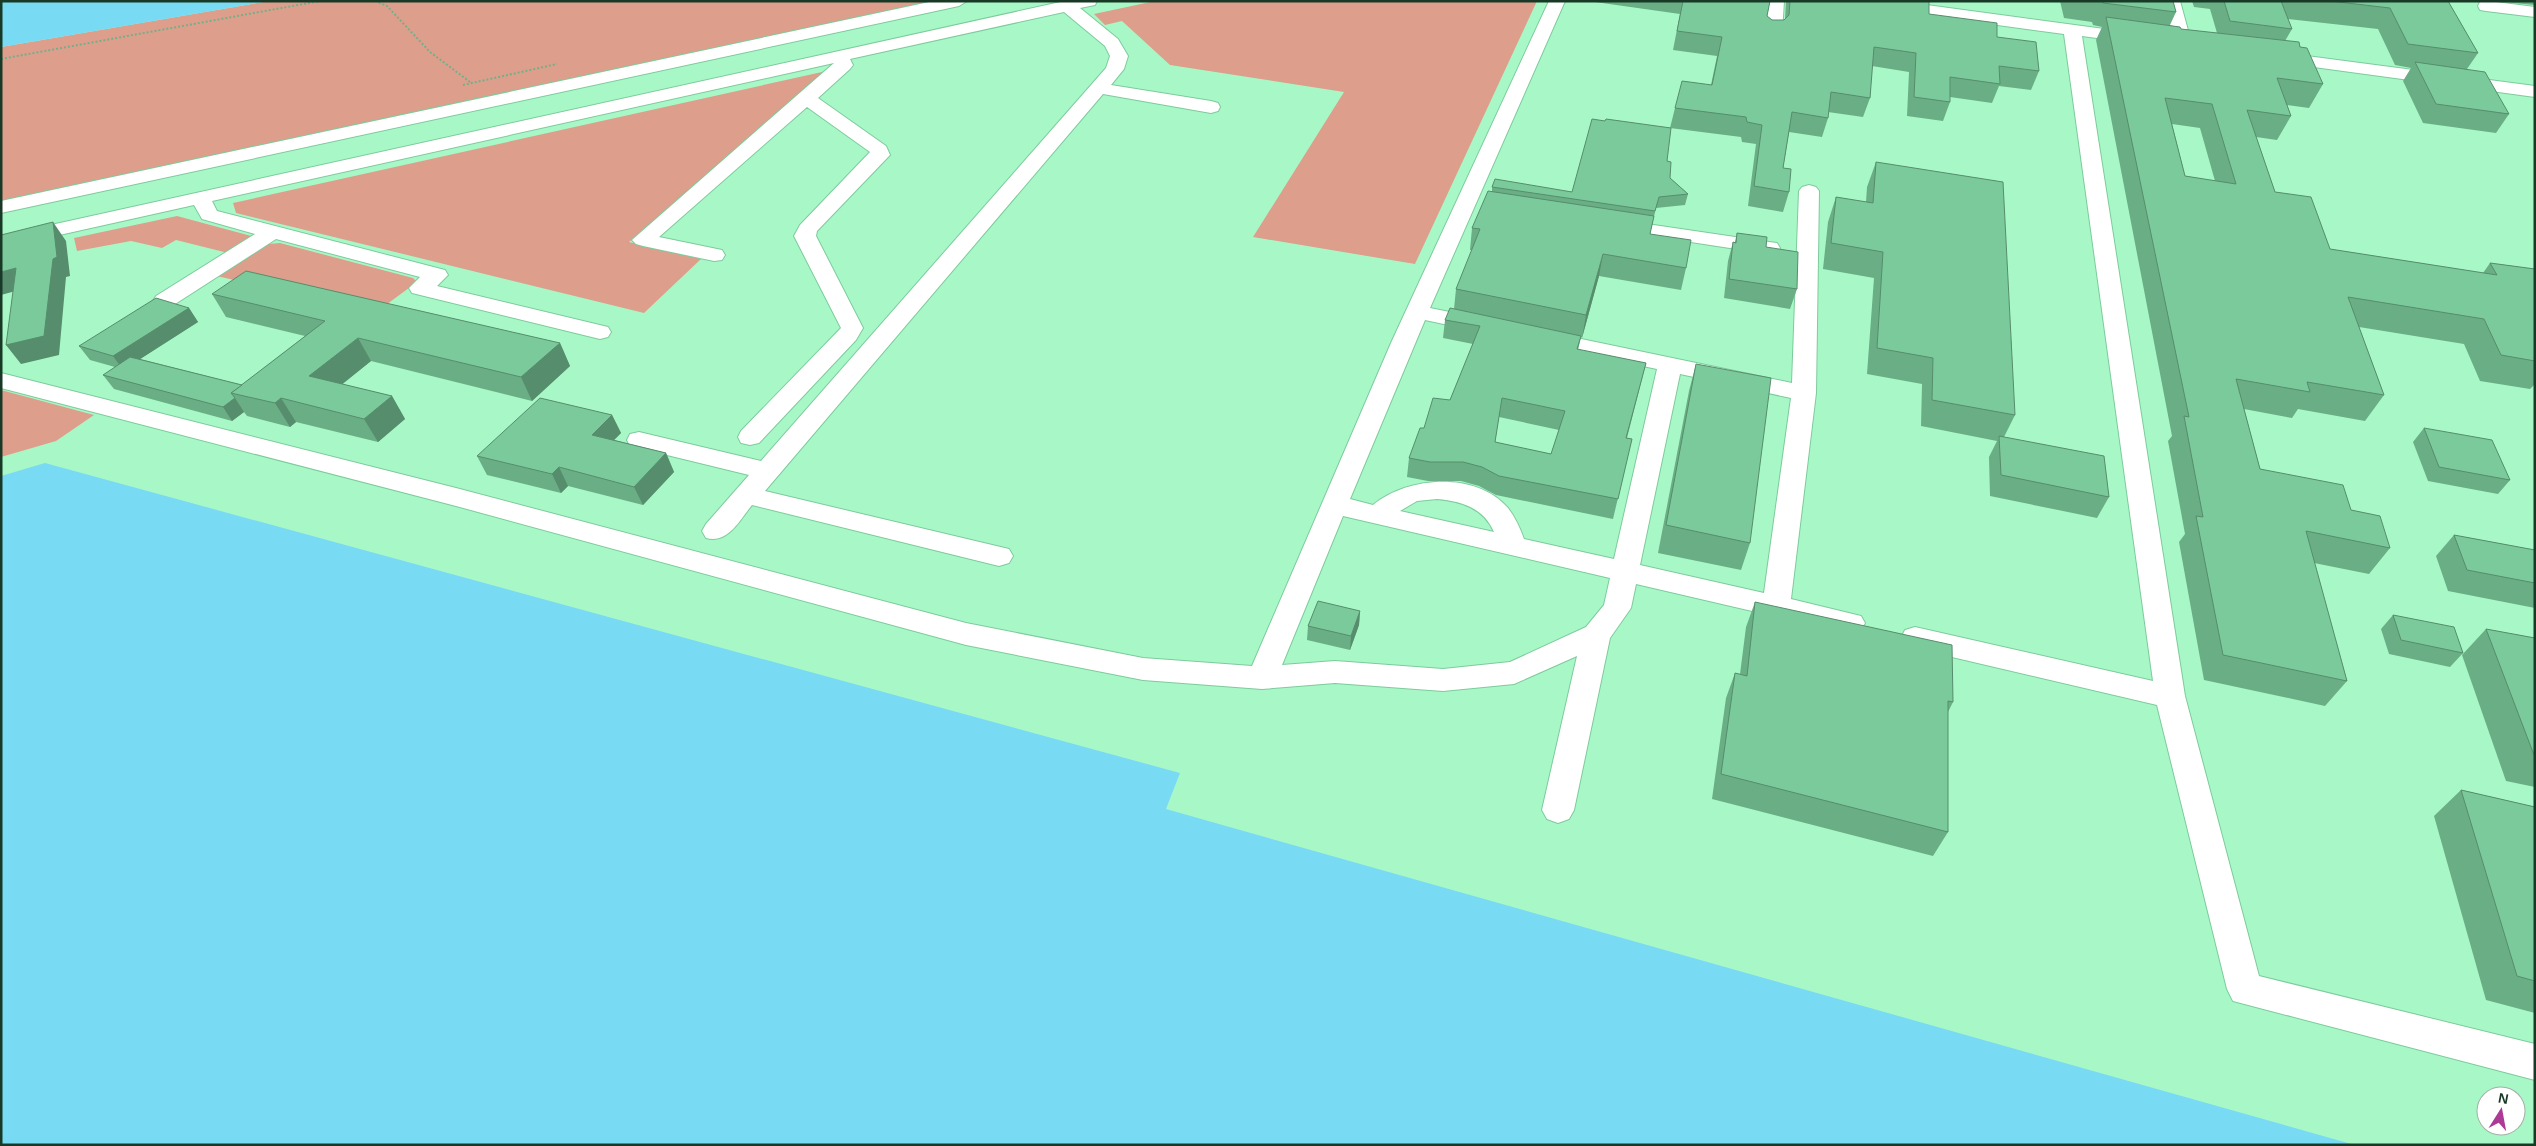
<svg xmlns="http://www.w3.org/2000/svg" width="2536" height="1146" viewBox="0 0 2536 1146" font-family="Helvetica,sans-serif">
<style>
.green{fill:#de9e8c}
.water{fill:#79daf3}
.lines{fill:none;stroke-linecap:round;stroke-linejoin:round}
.minor-casing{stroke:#7dcb9c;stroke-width:2}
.path{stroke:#72b08a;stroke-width:2;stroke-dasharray:2 2;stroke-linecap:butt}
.minor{fill:#fff;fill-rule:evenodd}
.wall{fill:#6aae85;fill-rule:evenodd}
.shaded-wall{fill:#568d6c}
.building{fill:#7bca9b;stroke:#568d6c;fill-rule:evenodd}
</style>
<rect width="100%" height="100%" fill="#a8f8c7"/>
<g class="green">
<path d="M 269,1 L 941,1 L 1,202 L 1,47 Z"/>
<path d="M 1155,1 L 1537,1 L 1415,264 L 1253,237 L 1344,92 L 1170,65 L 1122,21 L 1105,25 L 1094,14 Z"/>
<path d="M 831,70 L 629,242 L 701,259 L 644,313 L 236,213 L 233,203 Z"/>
<path d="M 177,216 L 255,237 L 228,253 L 176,240 L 162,248 L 131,241 L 77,251 L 74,238 Z"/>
<path d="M 280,243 L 413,278 L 417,282 L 375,313 L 217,276 L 268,244 Z"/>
<path d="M 1,390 L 94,415 L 56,441 L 1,457 Z"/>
</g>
<g class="water">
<path d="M 1,1 L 269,1 L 1,47 Z"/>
<path d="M 45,463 L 1180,773 L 1166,809 L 2355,1145 L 1,1145 L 1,476 Z"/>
</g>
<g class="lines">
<defs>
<g id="minor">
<path d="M 934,1 L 967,1 L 959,6 L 1,213 L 1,201 Z"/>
<path d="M 1065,1 L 1097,1 L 1095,5 L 1080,8 L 1118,39 L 1128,56 L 1124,69 L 1111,85 L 1211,101 L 1218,103 L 1220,107 L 1218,111 L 1211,113 L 1103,94 L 765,491 L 1009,549 L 1013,556 L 1009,563 L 999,566 L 752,505 C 739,521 728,544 706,538 L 702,531 L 706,524 L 749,475 L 630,446 L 627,440 L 630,434 L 639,432 L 761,461 L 1106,68 L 1110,56 L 1105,46 L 1064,12 L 850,59 L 853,65 L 850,69 L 818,98 L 886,146 L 890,155 L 817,231 L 816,236 L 863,328 L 856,340 L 759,443 L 750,445 L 741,443 L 738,437 L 741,431 L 841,328 L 794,236 L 800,225 L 870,152 L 807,107 L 659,237 L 722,250 L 725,255 L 722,260 L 714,261 L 643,246 L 636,244 L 632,240 L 834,63 L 212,201 L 217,211 L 445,270 L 448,275 L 437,286 L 608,327 L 611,332 L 608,337 L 600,339 L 412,293 L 409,288 L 420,277 L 276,239 L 172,306 L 164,308 L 156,306 L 153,301 L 156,296 L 255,234 L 202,219 L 194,205 L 1,248 L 1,236 Z"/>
<path d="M 1549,1 L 1565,1 L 1430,308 L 1489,320 L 1492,325 L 1489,330 L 1481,332 L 1425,320 L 1350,499 L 1373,505 C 1408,476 1476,471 1508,508 C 1515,517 1520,528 1524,539 L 1614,559 L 1657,369 L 1543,345 L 1535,343 L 1531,338 L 1535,333 L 1543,331 L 1792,383 L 1799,191 L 1802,187 L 1809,185 L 1816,187 L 1819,191 L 1816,393 L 1791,599 L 1861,616 L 1865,623 L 1861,630 L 1851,634 L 1636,584 L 1631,608 L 1610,638 L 1574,810 L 1569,819 L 1558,823 L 1547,819 L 1542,810 L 1577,656 L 1514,684 L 1443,691 L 1335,683 L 1262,689 L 1143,680 L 966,645 L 456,506 L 1,388 L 1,373 L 456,488 L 966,623 L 1143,658 L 1252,666 L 1391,343 ZM 1680,374 L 1791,398 L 1764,593 L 1640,565 ZM 1437,499 C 1461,501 1484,508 1494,532 L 1400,511 L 1417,501 ZM 1343,516 L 1610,578 L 1604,605 L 1586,627 L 1510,662 L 1443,669 L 1335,661 L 1282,665 Z"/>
<path d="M 1768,1 L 1784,1 L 1782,33 L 1779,37 L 1767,37 L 1764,33 Z"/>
<path d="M 1850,1 L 1897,1 L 2134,33 L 2140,34 L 2143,38 L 2140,42 L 2134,43 L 2082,36 L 2185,696 L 2259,976 L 2535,1044 L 2535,1080 L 2233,1001 L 2227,989 L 2157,705 L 1905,646 L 1901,638 L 1905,630 L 1915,627 L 2153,681 L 2064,34 L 1858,6 Z"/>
<path d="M 2164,1 L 2180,1 L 2192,45 L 2189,49 L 2177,49 L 2174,45 Z"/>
<path d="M 2488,1 L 2535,7 L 2535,17 L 2486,11 L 2480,10 L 2478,6 L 2480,2 Z"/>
<path d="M 2276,52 L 2535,86 L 2535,97 L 2270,61 L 2267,57 L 2270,53 Z"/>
<path d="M 1613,219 L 1769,242 L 1777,243 L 1780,248 L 1777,253 L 1769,254 L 1606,229 L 1603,225 L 1606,221 Z"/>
</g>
</defs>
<use href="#minor" class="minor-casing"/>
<g class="path">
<path d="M 375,1 L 387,6 L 430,52 L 470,82"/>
<path d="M 1,59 L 320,1"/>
<path d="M 463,85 L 557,64"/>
</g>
<use href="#minor" class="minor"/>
</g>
<g class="wall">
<path d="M 1588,1 L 1770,1 L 1767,16 L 1772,20 L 1784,20 L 1785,19 L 1786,1 L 1929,1 L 1929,14 L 1997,37 L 2039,71 L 2031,90 L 1999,86 L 1992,103 L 1950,97 L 1950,102 L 1943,121 L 1907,116 L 1909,72 L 1872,66 L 1870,98 L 1863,117 L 1828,112 L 1828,118 L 1822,137 L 1789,132 L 1783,168 L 1789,192 L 1783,212 L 1748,206 L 1756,144 L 1742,142 L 1741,137 L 1670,128 L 1675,108 L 1711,85 L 1717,56 L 1673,50 L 1680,14 Z"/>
<path d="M 2060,1 L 2173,1 L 2176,12 L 2170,25 L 2181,29 L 2217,33 L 2210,9 L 2194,7 L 2192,1 L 2448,1 L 2478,53 L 2467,69 L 2509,114 L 2496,133 L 2423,123 L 2403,81 L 2411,68 L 2395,65 L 2378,29 L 2288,19 L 2292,29 L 2285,41 L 2300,47 L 2323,84 L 2309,108 L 2287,105 L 2291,116 L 2277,140 L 2256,137 L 2275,192 L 2330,249 L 2483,273 L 2490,263 L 2535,269 L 2535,384 L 2530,389 L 2480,381 L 2464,344 L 2359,327 L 2384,395 L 2365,421 L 2298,409 L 2292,418 L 2244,409 L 2260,469 L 2351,510 L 2390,548 L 2369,574 L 2314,563 L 2347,681 L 2325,706 L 2204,680 L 2179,542 L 2185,534 L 2168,441 L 2172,436 L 2096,40 L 2102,27 L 2093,25 L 2092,22 L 2064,18 ZM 2172,124 L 2200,128 L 2215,181 L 2185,176 Z"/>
<path d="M 2492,1 L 2535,1 L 2535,5 Z"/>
<path d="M 1667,161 L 1670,178 L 1688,194 L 1685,205 L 1656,208 L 1650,234 L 1686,268 L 1681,290 L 1599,276 L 1582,338 L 1581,337 L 1578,350 L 1646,363 L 1627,438 L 1632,439 L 1613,519 L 1496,495 L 1479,486 L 1461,481 L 1428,481 L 1407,477 L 1409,458 L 1424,428 L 1450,400 L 1473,344 L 1443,338 L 1445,320 L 1454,309 L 1456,289 L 1472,250 L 1470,250 L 1472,228 L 1492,192 L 1492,187 L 1572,192 ZM 1499,417 L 1559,430 L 1551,454 L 1495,442 Z"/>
<path d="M 1876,162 L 2015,415 L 2004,437 L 2109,497 L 2097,518 L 1990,496 L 1989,457 L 1997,441 L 1921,426 L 1922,384 L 1867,374 L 1874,278 L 1823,269 L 1828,222 L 1836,197 L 1866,202 L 1867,187 Z"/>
<path d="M 1737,233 L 1766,247 L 1797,289 L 1790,309 L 1724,298 L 1728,261 L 1733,242 L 1735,242 Z"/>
<path d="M 212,294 L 560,343 L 570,366 L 532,401 L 371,361 L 342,384 L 392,396 L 405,419 L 378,442 L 296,422 L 290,427 L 247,416 L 244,412 L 232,421 L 114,389 L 103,375 L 115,367 L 90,360 L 79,346 L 189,308 L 198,322 L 140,359 L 242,385 L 305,336 L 226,317 Z"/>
<path d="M 1696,364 L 1750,543 L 1741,570 L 1658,553 L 1689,391 Z"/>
<path d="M 612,415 L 621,433 L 614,440 L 666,453 L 674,472 L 643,505 L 568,486 L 561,493 L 487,475 L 477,456 Z"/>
<path d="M 2424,428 L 2510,480 L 2498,494 L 2428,481 L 2413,442 Z"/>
<path d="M 2454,535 L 2535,550 L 2535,608 L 2448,591 L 2436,556 Z"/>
<path d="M 1755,602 L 1953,702 L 1948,712 L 1948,832 L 1933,856 L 1712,799 L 1726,698 L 1735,673 L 1740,674 L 1746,627 Z"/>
<path d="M 1360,611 L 1359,625 L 1350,650 L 1307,640 L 1308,626 Z"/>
<path d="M 2393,615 L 2463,653 L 2450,667 L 2389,654 L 2381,629 Z"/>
<path d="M 2486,629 L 2535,638 L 2535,787 L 2506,781 L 2462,655 Z"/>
<path d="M 2461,790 L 2535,807 L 2535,1013 L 2486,1000 L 2434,816 Z"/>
</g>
<g class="shaded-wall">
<path d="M 53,222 L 66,241 L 70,276 L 66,277 L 59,355 L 21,364 L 6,345 Z"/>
<path d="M 1603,254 L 1599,276 L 1582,338 L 1586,315 Z"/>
<path d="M 16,268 L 30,287 L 1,295 L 1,272 Z"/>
<path d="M 189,308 L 198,322 L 123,370 L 113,356 Z"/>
<path d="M 358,338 L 371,361 L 324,399 L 309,376 Z"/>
<path d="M 560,343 L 570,366 L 532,401 L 521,377 Z"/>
<path d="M 392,396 L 405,419 L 378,442 L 364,419 Z"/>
<path d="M 235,398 L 244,412 L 232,421 L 223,407 Z"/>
<path d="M 281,398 L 296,422 L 290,427 L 275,403 Z"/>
<path d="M 612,415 L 621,433 L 600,454 L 592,435 Z"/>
<path d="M 666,453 L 674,472 L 643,505 L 634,487 Z"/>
<path d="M 559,467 L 568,486 L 561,493 L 552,474 Z"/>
<path d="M 1360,611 L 1359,625 L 1350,650 L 1351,636 Z"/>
</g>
<g class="building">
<path d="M 1683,1 L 1770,1 L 1767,16 L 1772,20 L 1784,20 L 1789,15 L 1790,1 L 1929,1 L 1929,14 L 1997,23 L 1997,37 L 2036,42 L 2039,71 L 1999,66 L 2000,84 L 1950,77 L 1950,102 L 1914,97 L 1916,53 L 1874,47 L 1870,98 L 1831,92 L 1828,118 L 1792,112 L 1783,168 L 1791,169 L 1789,192 L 1754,186 L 1762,125 L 1747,122 L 1746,117 L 1675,108 L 1682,81 L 1712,85 L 1722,37 L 1677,31 Z"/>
<path d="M 2103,1 L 2173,1 L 2176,12 L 2103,3 Z"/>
<path d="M 2224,1 L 2281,1 L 2292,29 L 2230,21 Z"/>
<path d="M 2330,1 L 2448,1 L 2478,53 L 2408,44 L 2390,8 Z"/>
<path d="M 2106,17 L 2180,27 L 2181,29 L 2299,42 L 2300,47 L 2307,48 L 2323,84 L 2277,78 L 2291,116 L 2247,110 L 2275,192 L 2311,197 L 2330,249 L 2497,275 L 2490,263 L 2535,269 L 2535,361 L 2501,355 L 2484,319 L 2348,297 L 2384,395 L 2307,382 L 2310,392 L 2236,379 L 2260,469 L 2343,485 L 2351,510 L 2380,516 L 2390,548 L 2306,531 L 2347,681 L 2223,655 L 2196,516 L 2203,517 L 2184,416 L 2189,417 ZM 2165,98 L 2212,104 L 2236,184 L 2185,176 Z"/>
<path d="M 2415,62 L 2485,72 L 2509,114 L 2436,104 Z"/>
<path d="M 1592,119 L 1605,121 L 1606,119 L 1671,128 L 1667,161 L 1671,162 L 1670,178 L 1688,194 L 1659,197 L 1655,211 L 1492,187 L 1495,179 L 1572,192 Z"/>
<path d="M 1876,162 L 2003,182 L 2015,415 L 1932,400 L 1933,358 L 1877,348 L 1883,252 L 1831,243 L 1836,197 L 1873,203 Z"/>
<path d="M 1488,191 L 1654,216 L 1650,234 L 1691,240 L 1686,268 L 1603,254 L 1586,315 L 1456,289 L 1480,229 L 1472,228 Z"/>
<path d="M 53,222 L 57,257 L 53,259 L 44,336 L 6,345 L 16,268 L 1,272 L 1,235 Z"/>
<path d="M 1737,233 L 1767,237 L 1766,247 L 1798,252 L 1797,289 L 1729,279 L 1733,242 L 1736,243 Z"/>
<path d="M 246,271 L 560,343 L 521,377 L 358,338 L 309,376 L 392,396 L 364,419 L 281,398 L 275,403 L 231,393 L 325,321 L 212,294 Z"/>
<path d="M 156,298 L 189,308 L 113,356 L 79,346 Z"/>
<path d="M 1450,308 L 1581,336 L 1577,349 L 1646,363 L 1626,438 L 1632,439 L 1618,499 L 1499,476 L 1482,467 L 1463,462 L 1430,462 L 1409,458 L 1420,428 L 1424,428 L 1433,398 L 1450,400 L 1480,326 L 1445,320 ZM 1502,398 L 1565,411 L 1551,454 L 1495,442 Z"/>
<path d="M 130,357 L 242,385 L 231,393 L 235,398 L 223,407 L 103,375 Z"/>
<path d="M 1696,364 L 1771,378 L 1750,543 L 1666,525 Z"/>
<path d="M 540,398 L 612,415 L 592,435 L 666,453 L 634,487 L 559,467 L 552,474 L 477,456 Z"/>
<path d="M 2424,428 L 2492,440 L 2510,480 L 2439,467 Z"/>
<path d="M 1999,436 L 2104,456 L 2109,497 L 2001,475 Z"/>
<path d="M 2454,535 L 2535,550 L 2535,583 L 2467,570 Z"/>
<path d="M 1318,601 L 1360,611 L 1351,636 L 1308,626 Z"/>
<path d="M 1755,602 L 1952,645 L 1953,702 L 1948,701 L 1948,832 L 1721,774 L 1735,673 L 1747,676 Z"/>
<path d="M 2393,615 L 2454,627 L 2463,653 L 2401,640 Z"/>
<path d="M 2486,629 L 2535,638 L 2535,755 L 2534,755 Z"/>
<path d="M 2461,790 L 2535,807 L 2535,981 L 2517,976 Z"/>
</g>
<rect width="2536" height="1146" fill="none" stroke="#183926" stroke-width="5"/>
<g transform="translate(2501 1111) rotate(11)"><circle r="24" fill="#ffffff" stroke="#a3b0a8"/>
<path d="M0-4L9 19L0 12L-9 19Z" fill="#ad3b96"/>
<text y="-8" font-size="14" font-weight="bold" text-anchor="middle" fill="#183926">N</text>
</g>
</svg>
